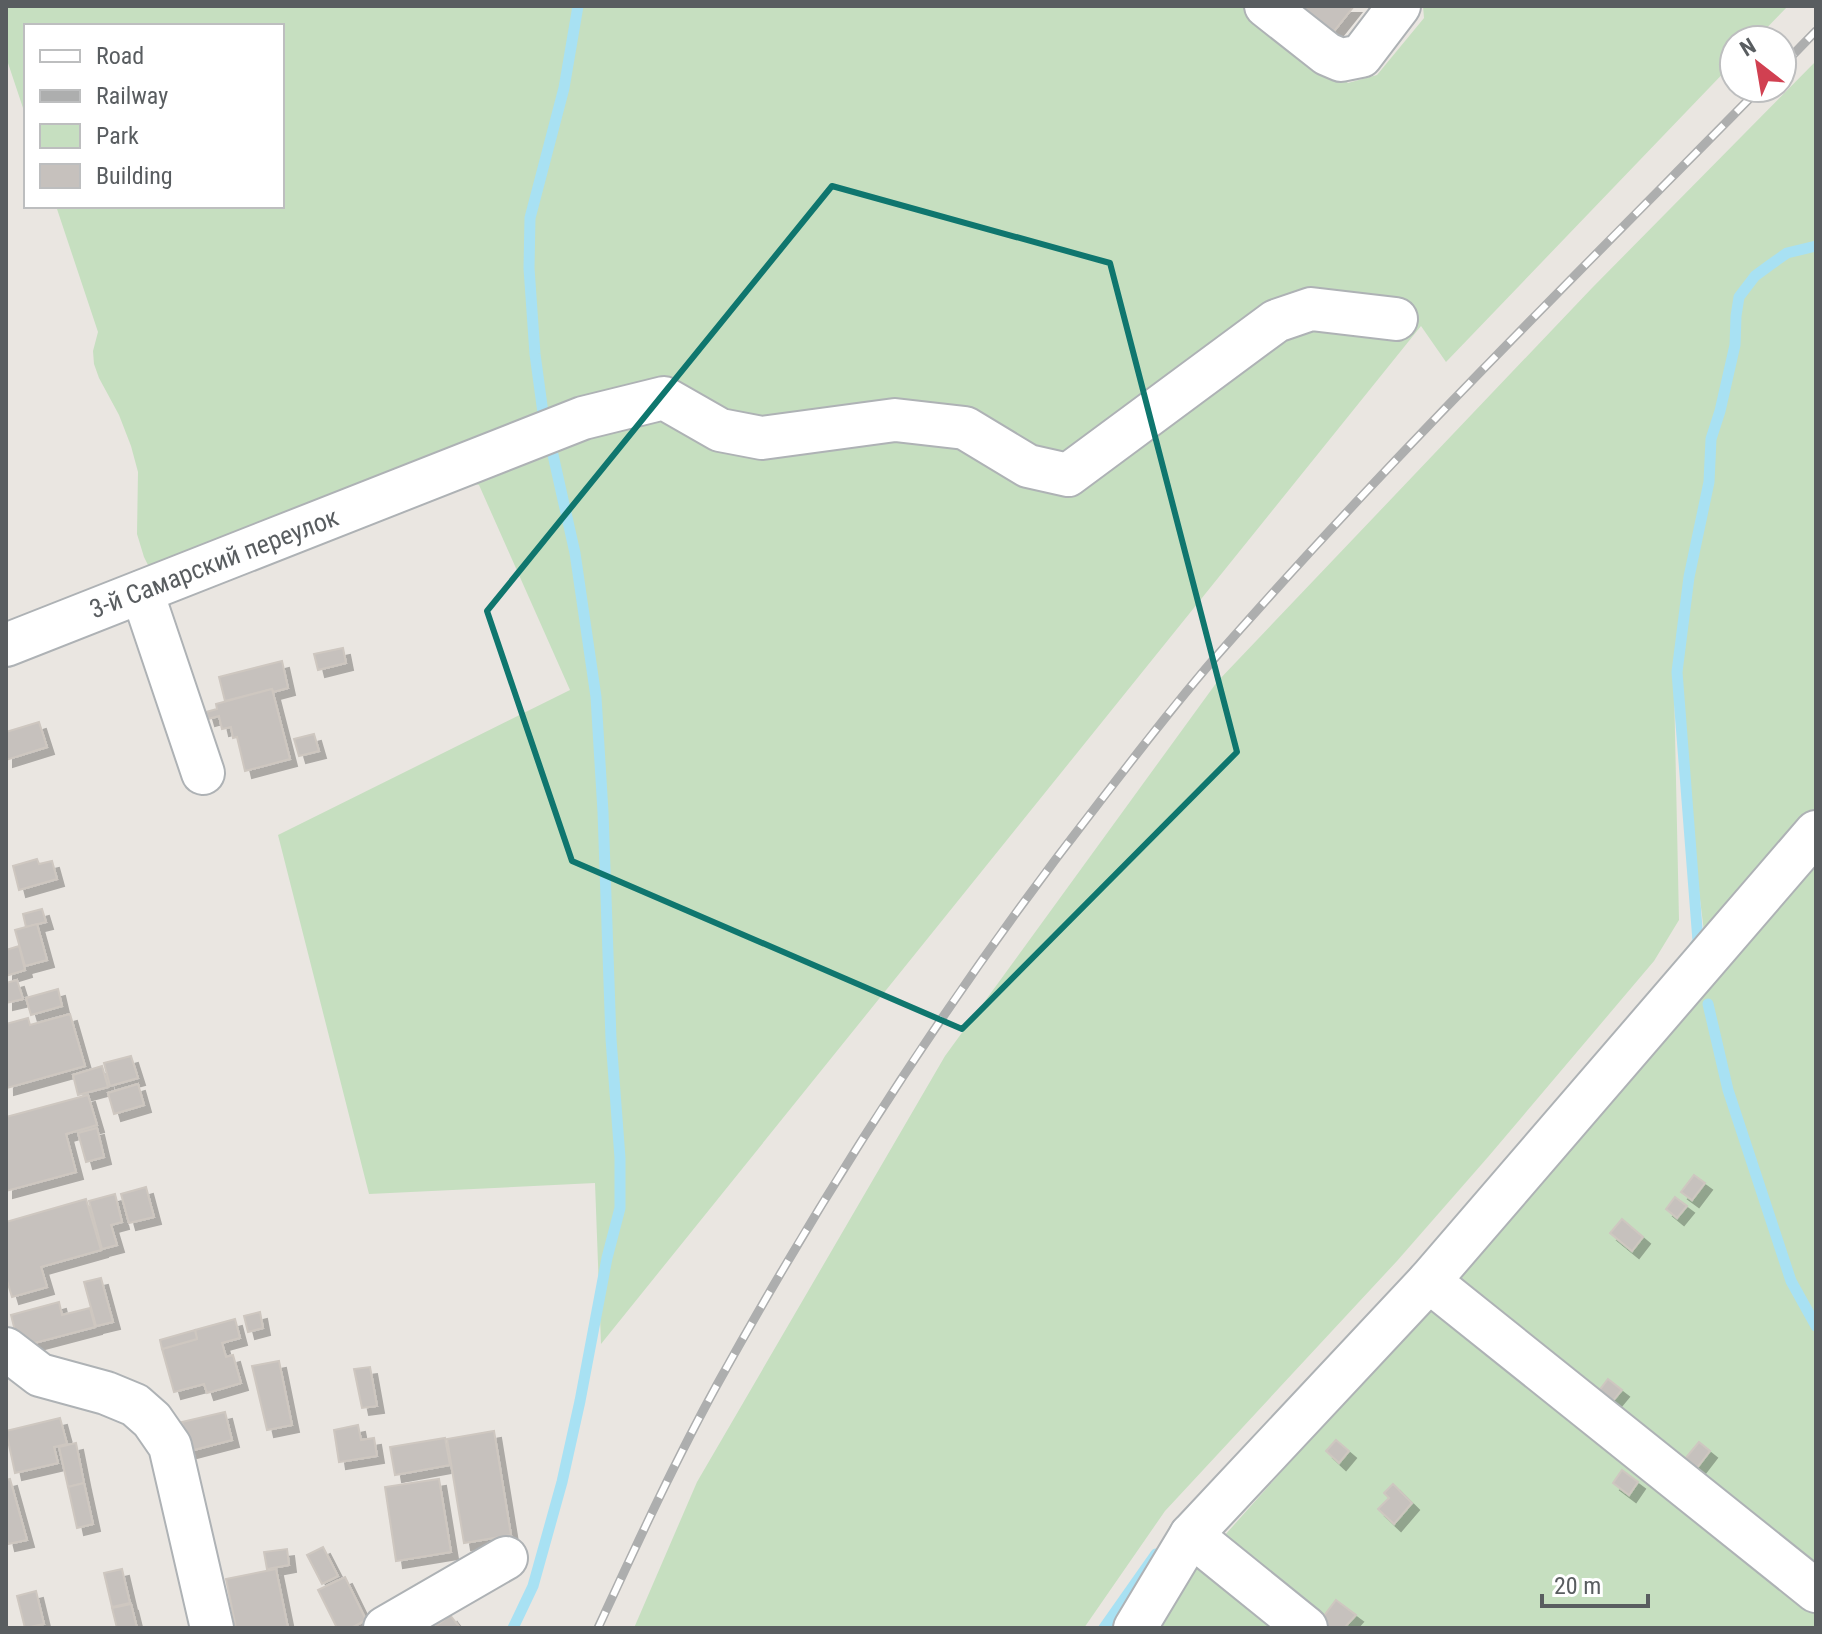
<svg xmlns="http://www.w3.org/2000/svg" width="1822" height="1634" viewBox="0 0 1822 1634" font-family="'Roboto Condensed',sans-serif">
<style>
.green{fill:#c6dfc0}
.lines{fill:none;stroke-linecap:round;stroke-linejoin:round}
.stream{stroke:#a8e1f3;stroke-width:11}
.building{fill:#c6c1bd;stroke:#cec7c0;stroke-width:2;filter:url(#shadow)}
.minor-casing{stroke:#aeb2b5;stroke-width:46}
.minor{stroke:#fff;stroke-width:42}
.rail-casing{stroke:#adaeae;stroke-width:9}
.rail{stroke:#fff;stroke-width:6;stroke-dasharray:18;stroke-linecap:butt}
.marked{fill:none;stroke:#0f766e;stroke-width:6;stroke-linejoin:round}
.labels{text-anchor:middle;stroke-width:6;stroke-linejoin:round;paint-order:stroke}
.street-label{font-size:26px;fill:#595d60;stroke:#fff}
</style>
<defs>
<filter id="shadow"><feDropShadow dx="7" dy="7" stdDeviation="0" flood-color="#0004"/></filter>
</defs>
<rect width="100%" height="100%" fill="#eae6e1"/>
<g class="green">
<path d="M 6,6 L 1250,6 L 1348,83 L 1377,75 L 1424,18 L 1423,6 L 1788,6 L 1755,40 L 1734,40 L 1734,62 L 1446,362 L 1421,326 L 601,1344 L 595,1183 L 369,1194 L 278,835 L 570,690 L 479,485 L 421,470 L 149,567 L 144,557 L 137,534 L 138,472 L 131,446 L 119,415 L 99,378 L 94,364 L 93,351 L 98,332 L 56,206 L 282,206 L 282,26 L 26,26 L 26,117 L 6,57 Z"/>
<path d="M 1816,61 L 1816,1628 L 1160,1628 L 1200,1563 L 1432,1303 L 1710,981 L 1674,686 L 1679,920 L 1654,961 L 1488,1157 L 1397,1261 L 1165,1511 L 1084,1628 L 634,1628 L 697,1482 L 945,1056 L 1217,682 L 1592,288 Z"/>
</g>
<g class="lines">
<g class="stream">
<path d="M 543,413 L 535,354 L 529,268 L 530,218 L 564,88 L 578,6"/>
<path d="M 1693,949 L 1698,941 L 1677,672 L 1689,577 L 1709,482 L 1711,439 L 1720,411 L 1735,345 L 1736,316 L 1739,297 L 1755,276 L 1770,265 L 1787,253 L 1816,246"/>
<path d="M 1708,1004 L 1728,1090 L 1791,1281 L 1816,1326"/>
<path d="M 513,1628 L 533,1586 L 562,1482 L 580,1401 L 607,1258 L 620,1208 L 620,1158 L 611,1039 L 603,812 L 596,697 L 575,553 L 551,446"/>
<path d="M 1104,1628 L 1156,1554"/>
</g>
</g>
<g class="building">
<path d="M 1293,6 L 1354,6 L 1330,36 Z"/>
<path d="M 343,648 L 346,663 L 318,670 L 314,654 Z"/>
<path d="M 282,661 L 288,688 L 273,692 L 272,689 L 225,701 L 219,677 Z"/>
<path d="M 272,689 L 290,759 L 245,771 L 237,737 L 233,738 L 231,727 L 222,729 L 219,716 L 208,719 L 206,712 L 217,709 L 216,704 Z"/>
<path d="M 39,722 L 47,747 L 6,760 L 6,732 Z"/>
<path d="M 314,734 L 319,751 L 299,756 L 294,739 Z"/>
<path d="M 37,859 L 39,864 L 52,861 L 57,879 L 19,890 L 13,866 Z"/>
<path d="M 42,909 L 46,922 L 26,927 L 23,914 Z"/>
<path d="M 37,924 L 47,960 L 25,966 L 15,930 Z"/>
<path d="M 19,946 L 25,970 L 6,976 L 6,950 Z"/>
<path d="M 17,980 L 23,999 L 6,1003 L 6,983 Z"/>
<path d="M 58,989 L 62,1006 L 31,1015 L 26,998 Z"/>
<path d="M 70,1014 L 85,1066 L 7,1088 L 6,1024 L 28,1018 L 30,1025 Z"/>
<path d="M 131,1056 L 138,1078 L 110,1086 L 104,1063 Z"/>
<path d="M 102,1066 L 108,1087 L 78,1095 L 73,1075 Z"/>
<path d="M 138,1084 L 144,1105 L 114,1114 L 108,1093 Z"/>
<path d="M 88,1095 L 97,1125 L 66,1134 L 76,1172 L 6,1191 L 6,1117 Z"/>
<path d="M 97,1128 L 104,1157 L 86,1162 L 78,1133 Z"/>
<path d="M 1694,1175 L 1705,1183 L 1692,1200 L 1681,1192 Z"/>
<path d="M 146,1187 L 154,1217 L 129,1223 L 121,1194 Z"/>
<path d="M 115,1194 L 122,1222 L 111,1225 L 117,1245 L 102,1249 L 89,1201 Z"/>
<path d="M 1675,1197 L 1687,1206 L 1677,1218 L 1666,1209 Z"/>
<path d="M 86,1199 L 101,1250 L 41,1267 L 47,1287 L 12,1297 L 6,1277 L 6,1222 Z"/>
<path d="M 1622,1219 L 1643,1237 L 1632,1251 L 1610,1233 Z"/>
<path d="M 101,1278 L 113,1322 L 96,1326 L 84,1282 Z"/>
<path d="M 59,1302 L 62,1315 L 90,1308 L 95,1327 L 19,1347 L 11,1315 Z"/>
<path d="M 260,1312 L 263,1328 L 248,1332 L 244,1316 Z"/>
<path d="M 235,1319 L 240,1338 L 222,1343 L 226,1357 L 233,1355 L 241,1383 L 207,1393 L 204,1384 L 174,1392 L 162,1349 L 197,1339 L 195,1330 Z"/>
<path d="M 195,1330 L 197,1339 L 162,1349 L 160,1340 Z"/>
<path d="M 279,1361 L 292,1425 L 267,1430 L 252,1366 Z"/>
<path d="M 370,1367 L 377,1406 L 362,1408 L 354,1369 Z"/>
<path d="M 1608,1379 L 1622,1390 L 1612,1402 L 1598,1392 Z"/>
<path d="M 225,1412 L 232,1440 L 190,1451 L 182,1422 Z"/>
<path d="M 60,1418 L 67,1444 L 54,1447 L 58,1463 L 15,1473 L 6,1431 Z"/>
<path d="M 358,1425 L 361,1440 L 374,1438 L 377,1456 L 339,1462 L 334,1430 Z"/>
<path d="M 494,1431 L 511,1535 L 464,1543 L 447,1439 Z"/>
<path d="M 445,1438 L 450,1465 L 395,1475 L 390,1447 Z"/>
<path d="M 1336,1440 L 1349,1451 L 1339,1463 L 1326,1451 Z"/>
<path d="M 1699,1442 L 1710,1451 L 1696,1469 L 1684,1460 Z"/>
<path d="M 76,1443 L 84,1483 L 68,1487 L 59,1447 Z"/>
<path d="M 1622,1470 L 1638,1482 L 1629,1495 L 1613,1483 Z"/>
<path d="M 10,1479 L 27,1540 L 8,1544 L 6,1536 L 6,1480 Z"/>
<path d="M 439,1479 L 451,1552 L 396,1561 L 385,1487 Z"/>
<path d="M 84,1483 L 93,1524 L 77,1528 L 68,1487 Z"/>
<path d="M 1393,1484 L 1412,1503 L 1394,1524 L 1378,1509 L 1389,1498 L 1384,1493 Z"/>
<path d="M 323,1547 L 338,1576 L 322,1584 L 307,1555 Z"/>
<path d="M 287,1549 L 289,1565 L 267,1569 L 264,1552 Z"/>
<path d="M 122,1569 L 130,1603 L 112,1607 L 104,1573 Z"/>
<path d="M 276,1569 L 288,1628 L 236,1628 L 226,1579 Z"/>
<path d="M 345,1577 L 366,1620 L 351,1628 L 337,1628 L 318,1590 Z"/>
<path d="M 36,1591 L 44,1624 L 25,1628 L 17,1596 Z"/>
<path d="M 1336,1600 L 1356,1615 L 1346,1626 L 1348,1628 L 1321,1628 L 1317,1625 Z"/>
<path d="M 131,1604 L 137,1628 L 117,1628 L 112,1608 Z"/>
<path d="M 450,1615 L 460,1628 L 434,1628 Z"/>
</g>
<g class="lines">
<defs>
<g id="minor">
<path d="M 1266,6 L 1327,54 L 1341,60 L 1361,56 L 1399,6"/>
<path d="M 142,592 L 203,773"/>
<path d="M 6,645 L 583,418 L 664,398 L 720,430 L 762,438 L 895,420 L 965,428 L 1028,466 L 1068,475 L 1276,321 L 1311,309 L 1396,319"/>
<path d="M 1429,1281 L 1816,1591"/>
<path d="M 6,1349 L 40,1375 L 106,1393 L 135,1405 L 152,1420 L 170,1446 L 212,1628"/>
<path d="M 1191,1535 L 1306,1628"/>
<path d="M 385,1628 L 506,1558"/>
<path d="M 1135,1628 L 1191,1535 L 1429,1281 L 1816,832"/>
</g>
</defs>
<use href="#minor" class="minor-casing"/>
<use href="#minor" class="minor"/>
<defs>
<g id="rail">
<path d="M 1782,66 L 1816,31"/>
<path d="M 598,1628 C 636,1546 674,1463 718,1383 C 830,1181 956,986 1098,804 C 1136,755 1173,706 1214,659 C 1387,461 1575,276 1760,88"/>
</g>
</defs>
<use href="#rail" class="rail-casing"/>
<use href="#rail" class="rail"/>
</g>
<path class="marked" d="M 832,186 L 1110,263 L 1237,752 L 962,1029 L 572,861 L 487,611 Z"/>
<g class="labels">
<g class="street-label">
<text transform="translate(214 563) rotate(-21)" y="9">3-й Самарский переулок</text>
</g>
</g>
<rect width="1822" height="1634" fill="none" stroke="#595d60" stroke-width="16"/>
<rect x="24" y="24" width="260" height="184" fill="#ffffff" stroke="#bdbebf" stroke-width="2"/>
<rect x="40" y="50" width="40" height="12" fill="#ffffff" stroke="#bdbebf" stroke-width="2"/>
<text x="96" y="64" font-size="24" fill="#595d60">Road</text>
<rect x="40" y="90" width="40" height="12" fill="#adaeae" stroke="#bdbebf" stroke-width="2"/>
<text x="96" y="104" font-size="24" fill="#595d60">Railway</text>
<rect x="40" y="124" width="40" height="24" fill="#c6dfc0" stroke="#bdbebf" stroke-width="2"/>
<text x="96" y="144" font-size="24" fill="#595d60">Park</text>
<rect x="40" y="164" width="40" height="24" fill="#c6c1bd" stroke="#bdbebf" stroke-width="2"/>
<text x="96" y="184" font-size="24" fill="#595d60">Building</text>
<g transform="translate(1758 64) rotate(329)"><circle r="38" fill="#ffffff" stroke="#bdbebf" stroke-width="2"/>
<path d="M0-6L14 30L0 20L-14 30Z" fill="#d14051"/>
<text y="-12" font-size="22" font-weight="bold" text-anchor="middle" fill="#595d60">N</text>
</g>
<path d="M1542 1594v12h106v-12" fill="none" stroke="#595d60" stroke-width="4"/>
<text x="1554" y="1594" font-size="24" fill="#595d60" stroke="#ffffff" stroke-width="6" paint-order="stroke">20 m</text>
</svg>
